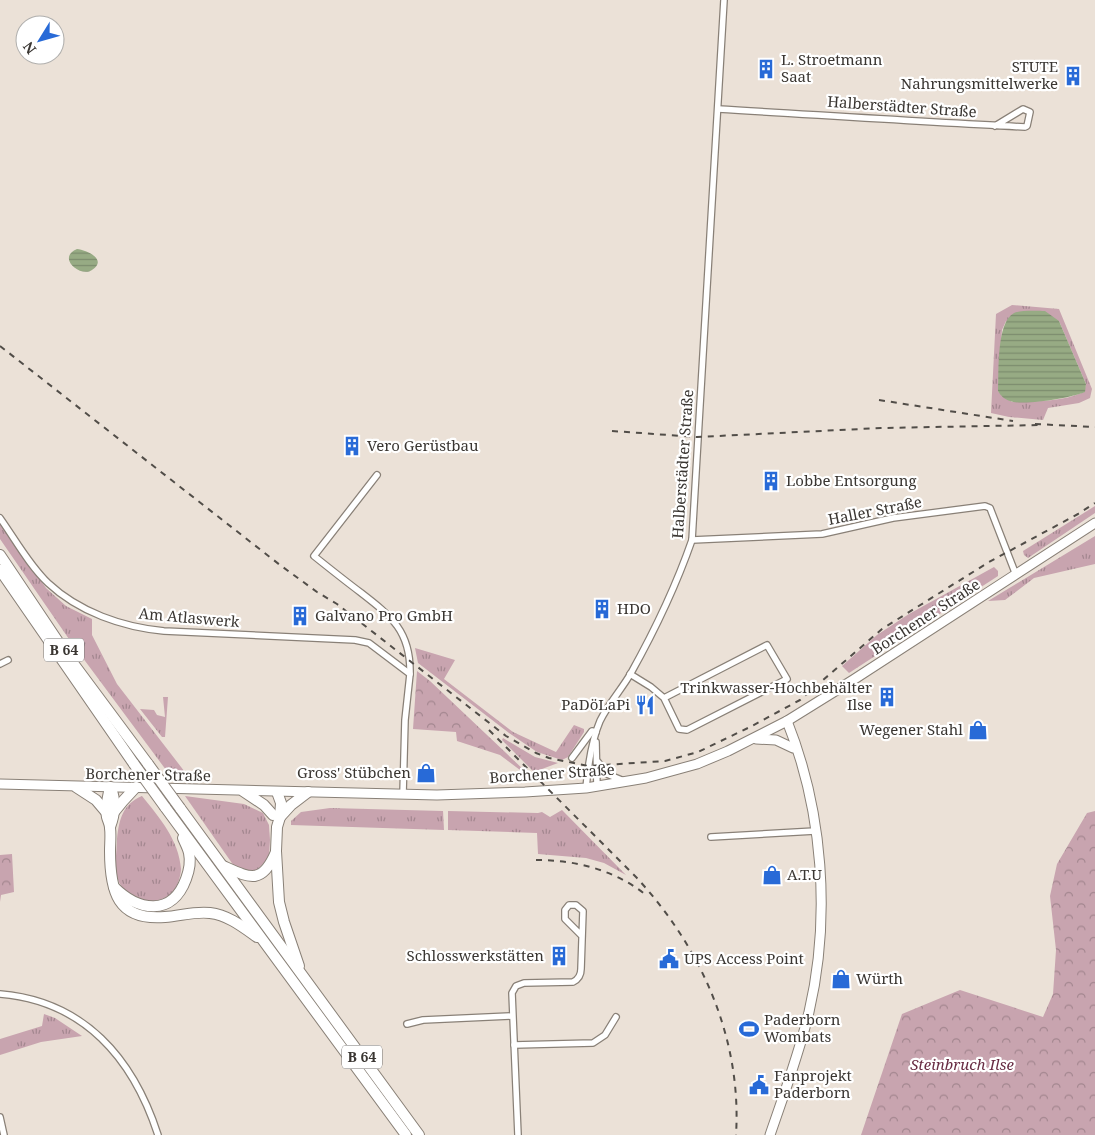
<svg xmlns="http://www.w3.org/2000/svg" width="1095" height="1135" viewBox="0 0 1095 1135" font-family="'Noto Serif',serif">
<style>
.grass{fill:url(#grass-tufts);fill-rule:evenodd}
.forest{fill:url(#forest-crowns)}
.water{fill:url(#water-rules)}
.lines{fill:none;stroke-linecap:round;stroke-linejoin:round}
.minor-casing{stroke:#898077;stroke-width:8}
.secondary-casing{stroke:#898077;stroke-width:11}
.trunk-casing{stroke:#898077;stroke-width:12}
.minor{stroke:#fff;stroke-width:5.5}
.secondary{stroke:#fff;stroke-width:9}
.trunk{stroke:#fff;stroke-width:10}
.rail{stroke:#514d48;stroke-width:2;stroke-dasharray:6 6;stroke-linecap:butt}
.trunk-bridge-casing{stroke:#898077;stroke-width:12;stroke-linecap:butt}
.trunk-bridge{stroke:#fff;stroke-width:10}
.labels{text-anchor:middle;stroke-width:4.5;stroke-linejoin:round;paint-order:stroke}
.shield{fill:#fff;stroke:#757270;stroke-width:1}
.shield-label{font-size:14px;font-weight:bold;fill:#3a3632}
.poi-label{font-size:15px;fill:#3a3632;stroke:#fff;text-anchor:start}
.street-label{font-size:15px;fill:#3a3632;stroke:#fff}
.park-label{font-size:15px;font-style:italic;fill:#682c43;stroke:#fff}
</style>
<defs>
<pattern id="grass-tufts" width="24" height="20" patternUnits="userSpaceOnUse" patternTransform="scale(1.25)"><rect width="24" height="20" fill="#c8a4af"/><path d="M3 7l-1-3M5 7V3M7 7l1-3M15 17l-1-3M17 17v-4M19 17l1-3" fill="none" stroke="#a3868f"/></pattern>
<pattern id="forest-crowns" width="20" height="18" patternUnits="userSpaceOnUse" patternTransform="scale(1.25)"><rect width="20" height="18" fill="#c8a4af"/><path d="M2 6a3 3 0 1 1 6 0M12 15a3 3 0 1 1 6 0" fill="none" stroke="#a3868f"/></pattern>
<pattern id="water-rules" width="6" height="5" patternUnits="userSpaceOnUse" patternTransform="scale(1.25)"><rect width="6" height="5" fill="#97ab84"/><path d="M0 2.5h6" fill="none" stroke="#7c8c6d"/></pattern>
</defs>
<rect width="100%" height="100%" fill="#ebe1d7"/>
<g class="grass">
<path d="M 1012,305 L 1059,309 L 1092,389 L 1090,398 L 1079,403 L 1048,408 L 1043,420 L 1009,417 L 991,413 L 996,314 ZM 1006,321 L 1059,321 L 1086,384 L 1084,392 C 1062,402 1036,401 1012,402 L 998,391 L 1002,330 Z"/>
<path d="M 1095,506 L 1095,513 L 1028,558 L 1024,555 L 1023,551 Z"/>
<path d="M 0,523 L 46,588 L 66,606 L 92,619 L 92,635 L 117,684 L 188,776 L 172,778 L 71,642 L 0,539 Z"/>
<path d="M 1095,536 L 1095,564 L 1034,578 L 1005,600 L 988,601 Z"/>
<path d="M 994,567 L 998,571 L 998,576 L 849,673 L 842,666 L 877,635 L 909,614 Z"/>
<path d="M 415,648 L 455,660 L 444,679 L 513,732 L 556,752 L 574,725 L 584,729 L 584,732 L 568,757 L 562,760 L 537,752 L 509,733 L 418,663 Z"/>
<path d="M 163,697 L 168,697 L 165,737 L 162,737 L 140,709 L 154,710 L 157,715 L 165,717 Z"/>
<path d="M 503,738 L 535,757 L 558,763 L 534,772 L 502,740 Z"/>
<path d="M 142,796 C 159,817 179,840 181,869 C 181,872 180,876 179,880 C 170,911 126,906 117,877 C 114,866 117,850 117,839 C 119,819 123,804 142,796 Z"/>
<path d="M 185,796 L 244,804 L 263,813 L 269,825 L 270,840 L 269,857 L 262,865 L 257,870 L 249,871 L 234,866 Z"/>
<path d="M 330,808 L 443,811 L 444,830 L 291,825 L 291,821 L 301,812 Z"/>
<path d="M 562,810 L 626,875 L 604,863 L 586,858 L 538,854 L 537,833 L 448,830 L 448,811 L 538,813 L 542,812 L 550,817 Z"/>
<path d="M 44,1014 L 55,1018 L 82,1036 L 41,1042 L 0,1055 L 0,1039 L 42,1026 Z"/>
</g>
<g class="forest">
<path d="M 417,671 L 430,681 L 526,772 L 524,773 L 500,755 L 457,741 L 456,732 L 413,729 Z"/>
<path d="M 1095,811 L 1095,1135 L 861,1135 L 902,1014 L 960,990 L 1043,1017 L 1053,994 L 1056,950 L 1050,896 L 1057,864 L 1087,813 Z"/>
<path d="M 12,854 L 14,892 L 1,895 L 0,902 L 0,855 Z"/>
</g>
<g class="water">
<path d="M 77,249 C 87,250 108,260 92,270 C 81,278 56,258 77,249 Z"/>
<path d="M 1045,311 L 1059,321 L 1086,384 L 1085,392 C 1071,398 1023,406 1010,401 C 1004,399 1001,396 998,391 C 999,373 996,322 1014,313 C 1020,310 1038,311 1045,311 Z"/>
</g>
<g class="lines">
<defs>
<g id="minor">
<path d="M 718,109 C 820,115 922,122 1025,127 L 1027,126 L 1030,112 L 1023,109 L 995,126"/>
<path d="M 377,475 L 314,556 C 329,568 344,580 360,592 C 391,616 411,631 410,674"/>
<path d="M 0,518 C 15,539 29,565 48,583 C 79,612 122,627 164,631 L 355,640 L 369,643 L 410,674 L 405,720 L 403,794"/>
<path d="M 692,540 L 822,534 L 893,518 L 985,506 L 990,508 L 1016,575"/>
<path d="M 0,664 L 8,660"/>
<path d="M 630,674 L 651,687 L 664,698 L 679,729 L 687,730 L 787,679 L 767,645 L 664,698"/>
<path d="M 596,742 L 597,787"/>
<path d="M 572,758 L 592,731 L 596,732"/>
<path d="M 598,762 L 607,774 L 624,781"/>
<path d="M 586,788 C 588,766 591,742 600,721 C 608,704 622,689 631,673 C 655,630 676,586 692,540 L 724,0"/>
<path d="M 711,837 L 815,831"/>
<path d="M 0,994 C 84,1001 133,1058 158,1135"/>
<path d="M 407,1024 L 423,1020 L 512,1016"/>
<path d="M 514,1045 L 593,1043 L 605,1035 L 616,1017"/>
<path d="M 0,1117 L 4,1135"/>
<path d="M 518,1135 L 512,993 L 516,986 L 524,983 L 573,982 C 579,979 581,975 581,969 L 583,911 L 576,905 L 569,905 L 565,910 L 565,919 L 582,936"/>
</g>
<g id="secondary">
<path d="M 756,739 L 776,740 L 793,748"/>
<path d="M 0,784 L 437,795 L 525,792 L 586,788 L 646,778 L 697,764 L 728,751 L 787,721 L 853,680 L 1095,523"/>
<path d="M 770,1135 C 784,1094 799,1054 809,1012 C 831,917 823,811 787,721"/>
</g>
<g id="trunk">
<path d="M 0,555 L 67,655 L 148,764"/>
<path d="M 0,570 L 134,764"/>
<path d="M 76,787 L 96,800 L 107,813"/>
<path d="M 110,787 C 108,797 105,807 107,817 C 108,821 110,824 110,828 C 111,835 110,844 110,851 C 110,891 117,921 165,917 C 180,916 195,911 210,913 C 228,915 243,927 257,937"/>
<path d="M 243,791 L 264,805 L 273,815"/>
<path d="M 277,792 L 281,803 L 280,817 L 277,827 L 276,851 L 279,902 L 284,922 L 299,966"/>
<path d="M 165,807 L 406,1135"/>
<path d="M 180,808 L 419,1135"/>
<path d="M 114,812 L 123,801 L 136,787"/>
<path d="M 280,817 L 291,805 L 308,792"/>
<path d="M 110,827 C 115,814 116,801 111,788"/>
<path d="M 223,866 C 250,878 262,885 276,852"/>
<path d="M 114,887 C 138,911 172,917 186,879 C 189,871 191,862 189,853 C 188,848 185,843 183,838"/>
</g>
</defs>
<use href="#minor" class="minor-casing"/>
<use href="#secondary" class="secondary-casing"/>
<use href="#trunk" class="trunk-casing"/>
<use href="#minor" class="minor"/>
<use href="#secondary" class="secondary"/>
<use href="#trunk" class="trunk"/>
<g class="rail">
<path d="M 0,346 L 280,565 L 317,592 L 337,604 L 506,736 L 536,753 L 549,758 L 588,766 L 665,761 L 698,752 L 750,727 L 800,700 L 882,629 L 989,562 L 1078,514 L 1095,503"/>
<path d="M 879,400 L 1013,421"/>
<path d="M 1035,424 L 1095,427"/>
<path d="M 612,431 L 697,437 L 881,428 L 1042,425"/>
<path d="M 489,730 L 636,877 C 701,947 742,1038 736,1135"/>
<path d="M 536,860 C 576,860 615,870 646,895"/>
</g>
<defs>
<g id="trunk-bridge">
<path d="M 134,764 L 165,807"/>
<path d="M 148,764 L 180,808"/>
</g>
</defs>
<use href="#trunk-bridge" class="trunk-bridge-casing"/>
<use href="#trunk-bridge" class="trunk-bridge"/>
</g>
<defs>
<symbol id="building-bare" viewBox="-9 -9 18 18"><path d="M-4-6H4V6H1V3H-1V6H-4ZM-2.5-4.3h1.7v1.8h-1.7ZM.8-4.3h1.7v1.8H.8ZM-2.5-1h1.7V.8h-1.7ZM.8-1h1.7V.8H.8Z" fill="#286ad7" stroke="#fff" stroke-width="2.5" paint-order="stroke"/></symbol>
<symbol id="restaurant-bare" viewBox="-9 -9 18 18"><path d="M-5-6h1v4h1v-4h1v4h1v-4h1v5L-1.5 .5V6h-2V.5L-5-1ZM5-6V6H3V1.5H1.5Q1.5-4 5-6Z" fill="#286ad7" stroke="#fff" stroke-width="2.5" paint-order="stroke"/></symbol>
<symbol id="shop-bare" viewBox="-9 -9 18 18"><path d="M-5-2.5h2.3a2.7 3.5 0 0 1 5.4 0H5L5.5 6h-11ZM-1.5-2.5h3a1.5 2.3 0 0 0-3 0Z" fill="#286ad7" stroke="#fff" stroke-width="2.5" paint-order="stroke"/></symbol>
<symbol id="civic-bare" viewBox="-9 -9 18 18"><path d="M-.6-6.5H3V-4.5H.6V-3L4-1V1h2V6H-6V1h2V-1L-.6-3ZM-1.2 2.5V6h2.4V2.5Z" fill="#286ad7" stroke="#fff" stroke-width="2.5" paint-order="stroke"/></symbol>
<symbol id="stadium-bare" viewBox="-9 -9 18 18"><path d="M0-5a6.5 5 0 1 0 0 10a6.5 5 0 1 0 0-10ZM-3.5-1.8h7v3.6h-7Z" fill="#286ad7" stroke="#fff" stroke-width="2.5" paint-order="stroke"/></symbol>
</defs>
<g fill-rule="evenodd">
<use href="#building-bare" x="752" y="55" width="28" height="28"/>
<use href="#building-bare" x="1059" y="62" width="28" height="28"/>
<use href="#building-bare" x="338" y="432" width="28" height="28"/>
<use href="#building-bare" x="757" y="467" width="28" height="28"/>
<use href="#building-bare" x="588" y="595" width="28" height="28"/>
<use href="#building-bare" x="286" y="602" width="28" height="28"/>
<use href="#building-bare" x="873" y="683" width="28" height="28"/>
<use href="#restaurant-bare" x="631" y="691" width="28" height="28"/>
<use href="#shop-bare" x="964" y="716" width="28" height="28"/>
<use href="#shop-bare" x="412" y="759" width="28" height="28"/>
<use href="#shop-bare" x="758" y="861" width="28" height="28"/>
<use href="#building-bare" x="545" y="942" width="28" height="28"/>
<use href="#civic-bare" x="655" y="945" width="28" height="28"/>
<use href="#shop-bare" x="827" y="965" width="28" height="28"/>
<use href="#stadium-bare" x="735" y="1015" width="28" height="28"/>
<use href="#civic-bare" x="745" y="1071" width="28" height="28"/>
</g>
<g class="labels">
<g class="shield">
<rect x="44" y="638.5" width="40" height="23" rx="4"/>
<rect x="342" y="1045.5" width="40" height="23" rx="4"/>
</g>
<g class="shield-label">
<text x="64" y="655">B 64</text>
<text x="362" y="1062">B 64</text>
</g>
<g class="poi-label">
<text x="781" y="65">L. Stroetmann<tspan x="781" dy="17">Saat</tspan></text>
<text x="1058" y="72" text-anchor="end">STUTE<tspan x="1058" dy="17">Nahrungsmittelwerke</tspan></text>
<text x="367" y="451">Vero Gerüstbau</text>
<text x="786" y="486">Lobbe Entsorgung</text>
<text x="617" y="614">HDO</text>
<text x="315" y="621">Galvano Pro GmbH</text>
<text x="872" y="693" text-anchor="end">Trinkwasser-Hochbehälter<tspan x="872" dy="17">Ilse</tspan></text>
<text x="630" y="710" text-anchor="end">PaDöLaPi</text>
<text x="963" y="735" text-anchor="end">Wegener Stahl</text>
<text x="411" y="778" text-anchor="end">Gross' Stübchen</text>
<text x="787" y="880">A.T.U</text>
<text x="544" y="961" text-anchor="end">Schlosswerkstätten</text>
<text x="684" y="964">UPS Access Point</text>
<text x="856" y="984">Würth</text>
<text x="764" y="1025">Paderborn<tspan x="764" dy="17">Wombats</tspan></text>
<text x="774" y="1081">Fanprojekt<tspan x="774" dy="17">Paderborn</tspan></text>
</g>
<g class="street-label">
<text transform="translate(902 107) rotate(4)" y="5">Halberstädter Straße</text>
<text transform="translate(683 464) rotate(-86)" y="5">Halberstädter Straße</text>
<text transform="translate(875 511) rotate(-11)" y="5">Haller Straße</text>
<text transform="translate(926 617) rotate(-33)" y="5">Borchener Straße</text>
<text transform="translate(189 618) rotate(5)" y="5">Am Atlaswerk</text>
<text transform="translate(552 774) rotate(-4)" y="5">Borchener Straße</text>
<text transform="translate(148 775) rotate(1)" y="5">Borchener Straße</text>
</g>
<g class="park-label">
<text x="962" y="1070">Steinbruch Ilse</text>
</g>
</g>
<g transform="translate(40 40) rotate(233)"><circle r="24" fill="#ffffff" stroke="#b0afad"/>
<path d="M0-4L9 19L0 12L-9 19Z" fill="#286ad7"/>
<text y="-8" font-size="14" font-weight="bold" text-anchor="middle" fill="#3a3632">N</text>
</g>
</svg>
